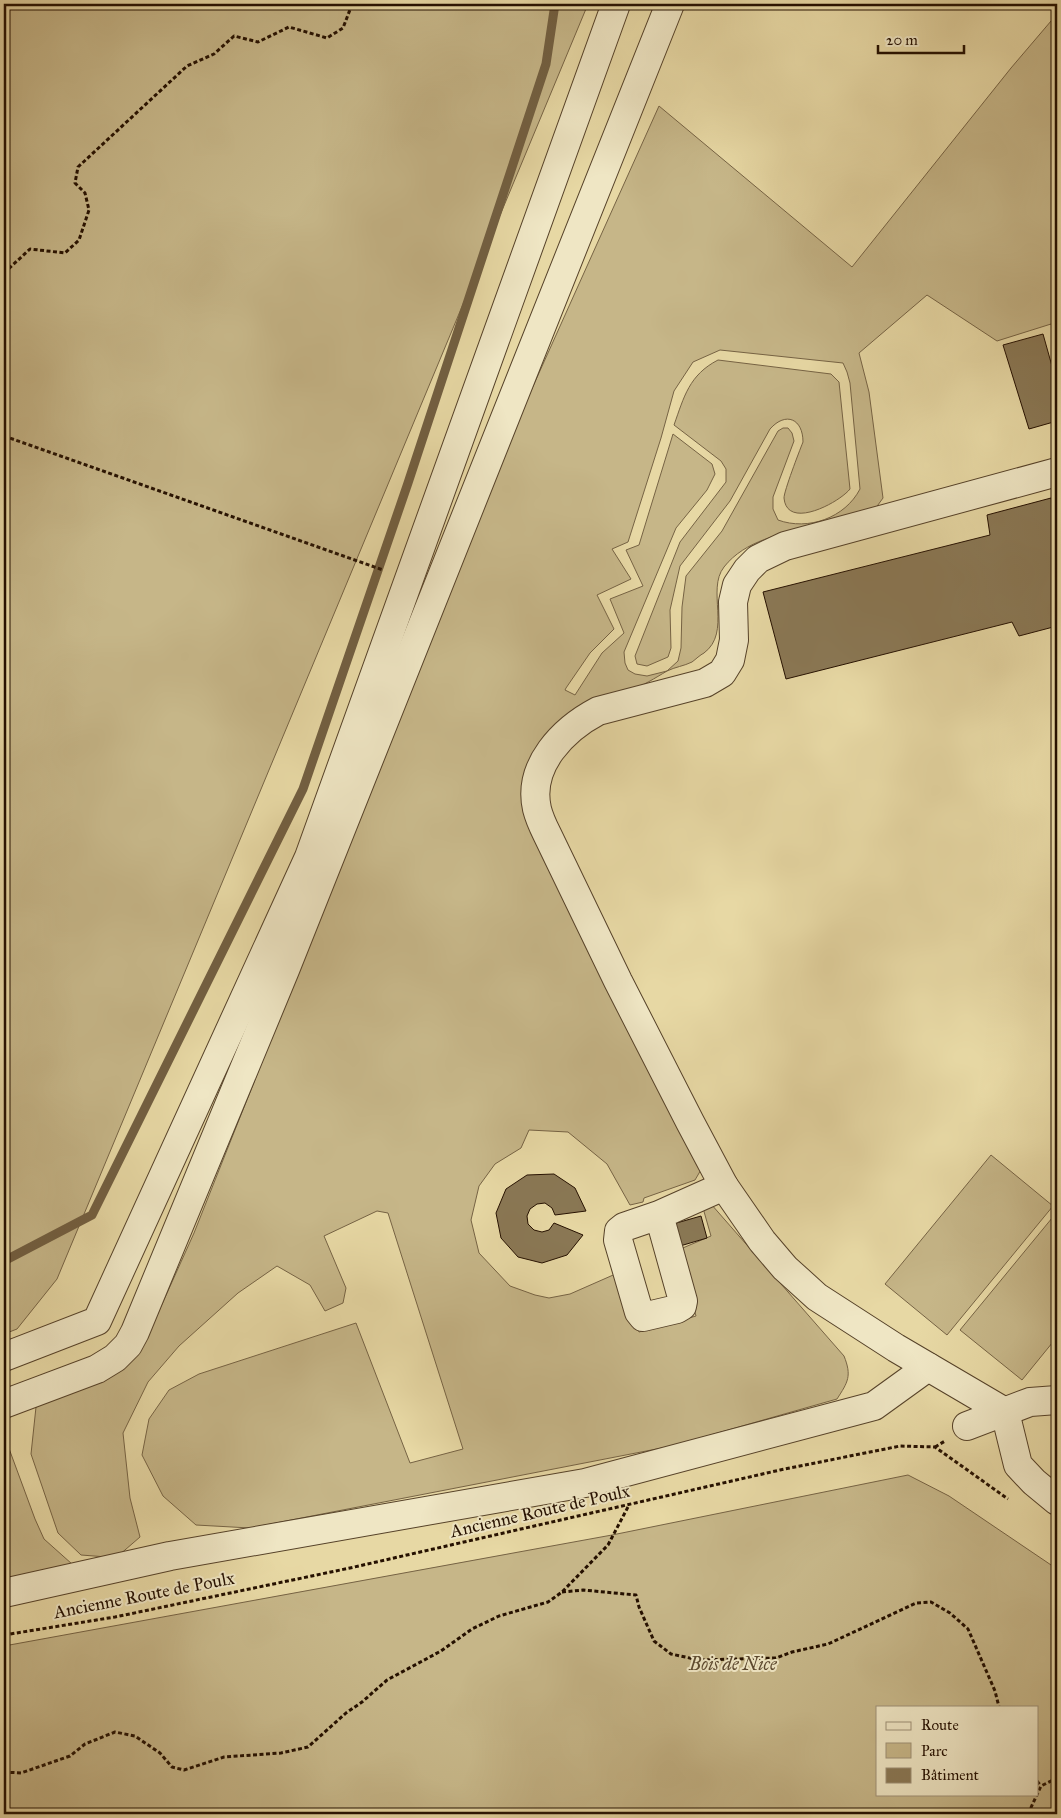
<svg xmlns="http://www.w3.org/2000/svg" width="1061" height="1818" viewBox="0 0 1061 1818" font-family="'IM FELL Great Primer',serif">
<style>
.green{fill:#c6b688;stroke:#766344;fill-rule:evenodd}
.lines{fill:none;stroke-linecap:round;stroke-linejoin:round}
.stream{stroke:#725f41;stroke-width:9}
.building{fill:#8a7855;stroke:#251000}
.minor-casing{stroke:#564229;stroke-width:30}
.path{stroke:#251000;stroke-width:3;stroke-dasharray:4 2.5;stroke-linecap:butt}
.minor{stroke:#efe6c4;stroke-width:28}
.labels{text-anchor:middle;stroke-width:4;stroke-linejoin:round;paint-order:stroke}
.street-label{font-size:18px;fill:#251000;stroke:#efe6c4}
.park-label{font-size:18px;font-style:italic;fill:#5d4a30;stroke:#efe6c4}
</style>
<rect width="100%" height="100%" fill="#e7d8a4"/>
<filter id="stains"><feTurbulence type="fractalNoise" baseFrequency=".004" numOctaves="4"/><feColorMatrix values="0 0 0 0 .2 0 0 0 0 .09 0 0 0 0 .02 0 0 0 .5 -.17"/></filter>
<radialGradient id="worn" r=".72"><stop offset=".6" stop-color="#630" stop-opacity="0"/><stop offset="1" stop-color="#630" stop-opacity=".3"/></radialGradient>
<g class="green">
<path d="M 4,4 L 588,4 L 57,1279 L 17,1329 L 4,1334 Z"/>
<path d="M 1057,14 L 1057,342 L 1051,324 L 997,341 L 927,295 L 859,353 L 869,392 L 883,498 L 875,509 C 854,515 833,520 812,526 C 782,534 745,540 724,567 C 706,590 732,632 704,653 C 700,655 696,659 692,662 C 684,666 675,667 667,671 C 655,678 643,686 630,690 C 613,695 595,697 579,706 C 555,719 542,748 527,771 L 702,1168 L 695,1180 L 644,1198 L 643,1202 L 630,1205 L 607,1164 L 568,1132 L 529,1130 L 521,1148 L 495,1164 L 479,1186 L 471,1220 L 479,1253 L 510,1286 L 535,1295 L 549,1298 L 570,1294 L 620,1272 L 635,1325 L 639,1332 L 696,1316 L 678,1250 L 711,1236 L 703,1208 L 711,1204 L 844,1356 C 852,1376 848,1382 837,1399 L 672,1446 L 250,1528 L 196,1525 L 163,1496 L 142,1455 L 149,1419 L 169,1390 L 199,1374 L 356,1323 L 410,1463 L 463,1449 L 388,1213 L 377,1211 L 324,1236 L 346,1288 L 343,1303 L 325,1311 L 310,1285 L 277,1266 L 238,1293 L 179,1346 L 148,1382 L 123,1433 L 130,1498 L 140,1537 L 118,1556 L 107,1557 L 81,1555 L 58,1533 L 31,1454 L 36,1407 L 112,1371 L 145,1342 L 194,1233 L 512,433 L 659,106 L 852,267 L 1011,68 ZM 720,350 L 843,363 L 847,372 L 850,383 L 860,489 C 845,518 808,531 778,520 L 773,509 L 773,497 L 794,441 L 792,433 L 788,428 L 783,428 L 778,431 L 722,531 L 686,576 L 682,607 L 681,648 L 678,661 L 667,671 L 647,676 L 635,674 L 628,670 L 625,663 L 624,652 L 676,528 L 707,490 L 715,474 L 712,464 L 673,434 L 639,545 L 626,550 L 643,586 L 610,599 L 624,633 L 602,653 L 575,695 L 565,690 L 566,688 L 590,653 L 614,629 L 597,595 L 631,579 L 612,549 L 628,542 L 661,438 L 674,391 L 693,362 Z"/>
<path d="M 718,360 L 831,374 L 839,382 L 850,489 C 840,502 787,531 784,498 C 784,491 799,452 803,442 C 803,419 786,411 770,429 L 730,501 L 680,566 L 670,610 L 671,648 L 668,657 L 647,666 L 637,664 L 635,656 L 680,542 L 726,482 L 726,469 L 721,461 L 674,425 C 684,397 689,375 718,360 Z"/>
<path d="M 991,1155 L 1053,1206 L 947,1335 L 885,1284 Z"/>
<path d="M 1057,1212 L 1057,1337 L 1022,1380 L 960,1330 Z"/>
<path d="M 4,1435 L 35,1519 L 44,1539 L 72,1564 L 4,1581 Z"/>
<path d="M 908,1475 L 949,1496 L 1057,1569 L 1057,1814 L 4,1814 L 4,1646 L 612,1535 ZM 877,1707 L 1037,1707 L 1037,1794 L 877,1794 Z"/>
</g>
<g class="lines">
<path class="stream" d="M 4,1261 L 92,1215 L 303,789 L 408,483 L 546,64 L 555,4"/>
</g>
<g class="building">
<path d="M 1043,334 L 1057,384 L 1057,421 L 1029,429 L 1003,345 Z"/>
<path d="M 1051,498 L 1057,523 L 1057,626 L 1019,636 L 1012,622 L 786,679 L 763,592 L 990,535 L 987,515 Z"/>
<path d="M 554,1174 L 575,1188 L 586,1211 L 555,1215 L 552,1208 L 545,1203 L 537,1204 L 530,1209 L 527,1216 L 528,1224 L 534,1230 L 542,1232 L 549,1230 L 554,1223 L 583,1235 L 567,1255 L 542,1263 L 518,1257 L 501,1238 L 496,1213 L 506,1189 L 527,1175 Z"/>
<path d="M 701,1216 L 707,1238 L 680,1246 L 673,1224 Z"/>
</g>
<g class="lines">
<defs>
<g id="minor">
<path d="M 1057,472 L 785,546 L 758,559 L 747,570 L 737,585 L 733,602 L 734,640 L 730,660 L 722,673 L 705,683 L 598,711 C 564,729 527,765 537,809 C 539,817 543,826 547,834 L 618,981 L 690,1122 L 724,1186 L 762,1241 L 785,1268 L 817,1297 L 896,1348 L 1005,1412 L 1018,1465 L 1034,1482 L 1057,1501"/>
<path d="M 659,1215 L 624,1227 L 619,1231 L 618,1240 L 639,1312 L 643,1317 L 677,1309 L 682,1306 L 683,1301 L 659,1215 L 724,1186"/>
<path d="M 4,1357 L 97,1321 L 309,857 L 616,4"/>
<path d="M 4,1404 L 97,1369 L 115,1358 L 128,1345 L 135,1332 L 285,970 L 670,4"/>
<path d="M 967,1426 L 1030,1402 L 1057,1400"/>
<path d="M 4,1593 L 170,1556 L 585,1483 L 874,1406 L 928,1367"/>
</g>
</defs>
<use href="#minor" class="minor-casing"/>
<g class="path">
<path d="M 4,273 L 30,249 L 65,253 L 79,240 L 89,210 L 85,193 L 75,183 L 78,167 L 187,66 L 214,54 L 234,36 L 258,42 L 289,27 L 327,38 L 343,28 L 351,7 L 355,4"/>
<path d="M 4,436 L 383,570"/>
<path d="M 935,1447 L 945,1441"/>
<path d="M 562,1592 L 583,1590 L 636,1595 L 639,1607 L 654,1641 L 671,1654 L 699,1660 L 776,1658 L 792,1652 L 828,1644 L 916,1603 L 931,1602 L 950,1613 L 968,1629 L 995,1691 L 999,1707"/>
<path d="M 4,1635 L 115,1617 L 350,1568 L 780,1470 L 900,1446 L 935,1447 L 1008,1499"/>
<path d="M 4,1772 L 21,1773 L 70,1756 L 85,1744 L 115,1732 L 135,1736 L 160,1753 L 172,1767 L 184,1770 L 224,1757 L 281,1753 L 308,1747 L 346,1713 L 362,1702 L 387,1680 L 441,1651 L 472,1629 L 499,1616 L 548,1602 L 562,1592 L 608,1545 L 629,1505"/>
<path d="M 1037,1781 L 1041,1786"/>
<path d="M 1028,1814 L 1041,1786 L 1057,1778"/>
</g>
<use href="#minor" class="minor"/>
</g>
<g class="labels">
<g class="street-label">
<text transform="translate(540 1511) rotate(-13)" y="6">Ancienne Route de Poulx</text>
<text transform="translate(144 1595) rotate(-11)" y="6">Ancienne Route de Poulx</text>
</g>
<g class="park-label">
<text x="733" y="1670">Bois de Nice</text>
</g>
</g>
<rect width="1061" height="1818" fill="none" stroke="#e7d8a4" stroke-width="20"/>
<rect x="5" y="5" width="1051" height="1808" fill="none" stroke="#251000" stroke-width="2.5"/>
<rect x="10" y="10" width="1041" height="1798" fill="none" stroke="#251000"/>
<rect x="876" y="1706" width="162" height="90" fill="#efe6c4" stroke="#9e9076"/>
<rect x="886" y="1722" width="25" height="8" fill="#efe6c4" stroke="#9e9076"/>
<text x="921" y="1730" font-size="15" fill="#251000">Route</text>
<rect x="886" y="1743" width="25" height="15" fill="#c6b688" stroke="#9e9076"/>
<text x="921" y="1756" font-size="15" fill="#251000">Parc</text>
<rect x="886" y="1768" width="25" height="15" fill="#8a7855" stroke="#9e9076"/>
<text x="921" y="1780" font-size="15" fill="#251000">Bâtiment</text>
<path d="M878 45v8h86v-8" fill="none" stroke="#251000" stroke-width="2.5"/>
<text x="886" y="45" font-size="15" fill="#251000" stroke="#efe6c4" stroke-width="4" paint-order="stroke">20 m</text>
<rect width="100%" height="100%" filter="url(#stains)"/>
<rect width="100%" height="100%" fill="url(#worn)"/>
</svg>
